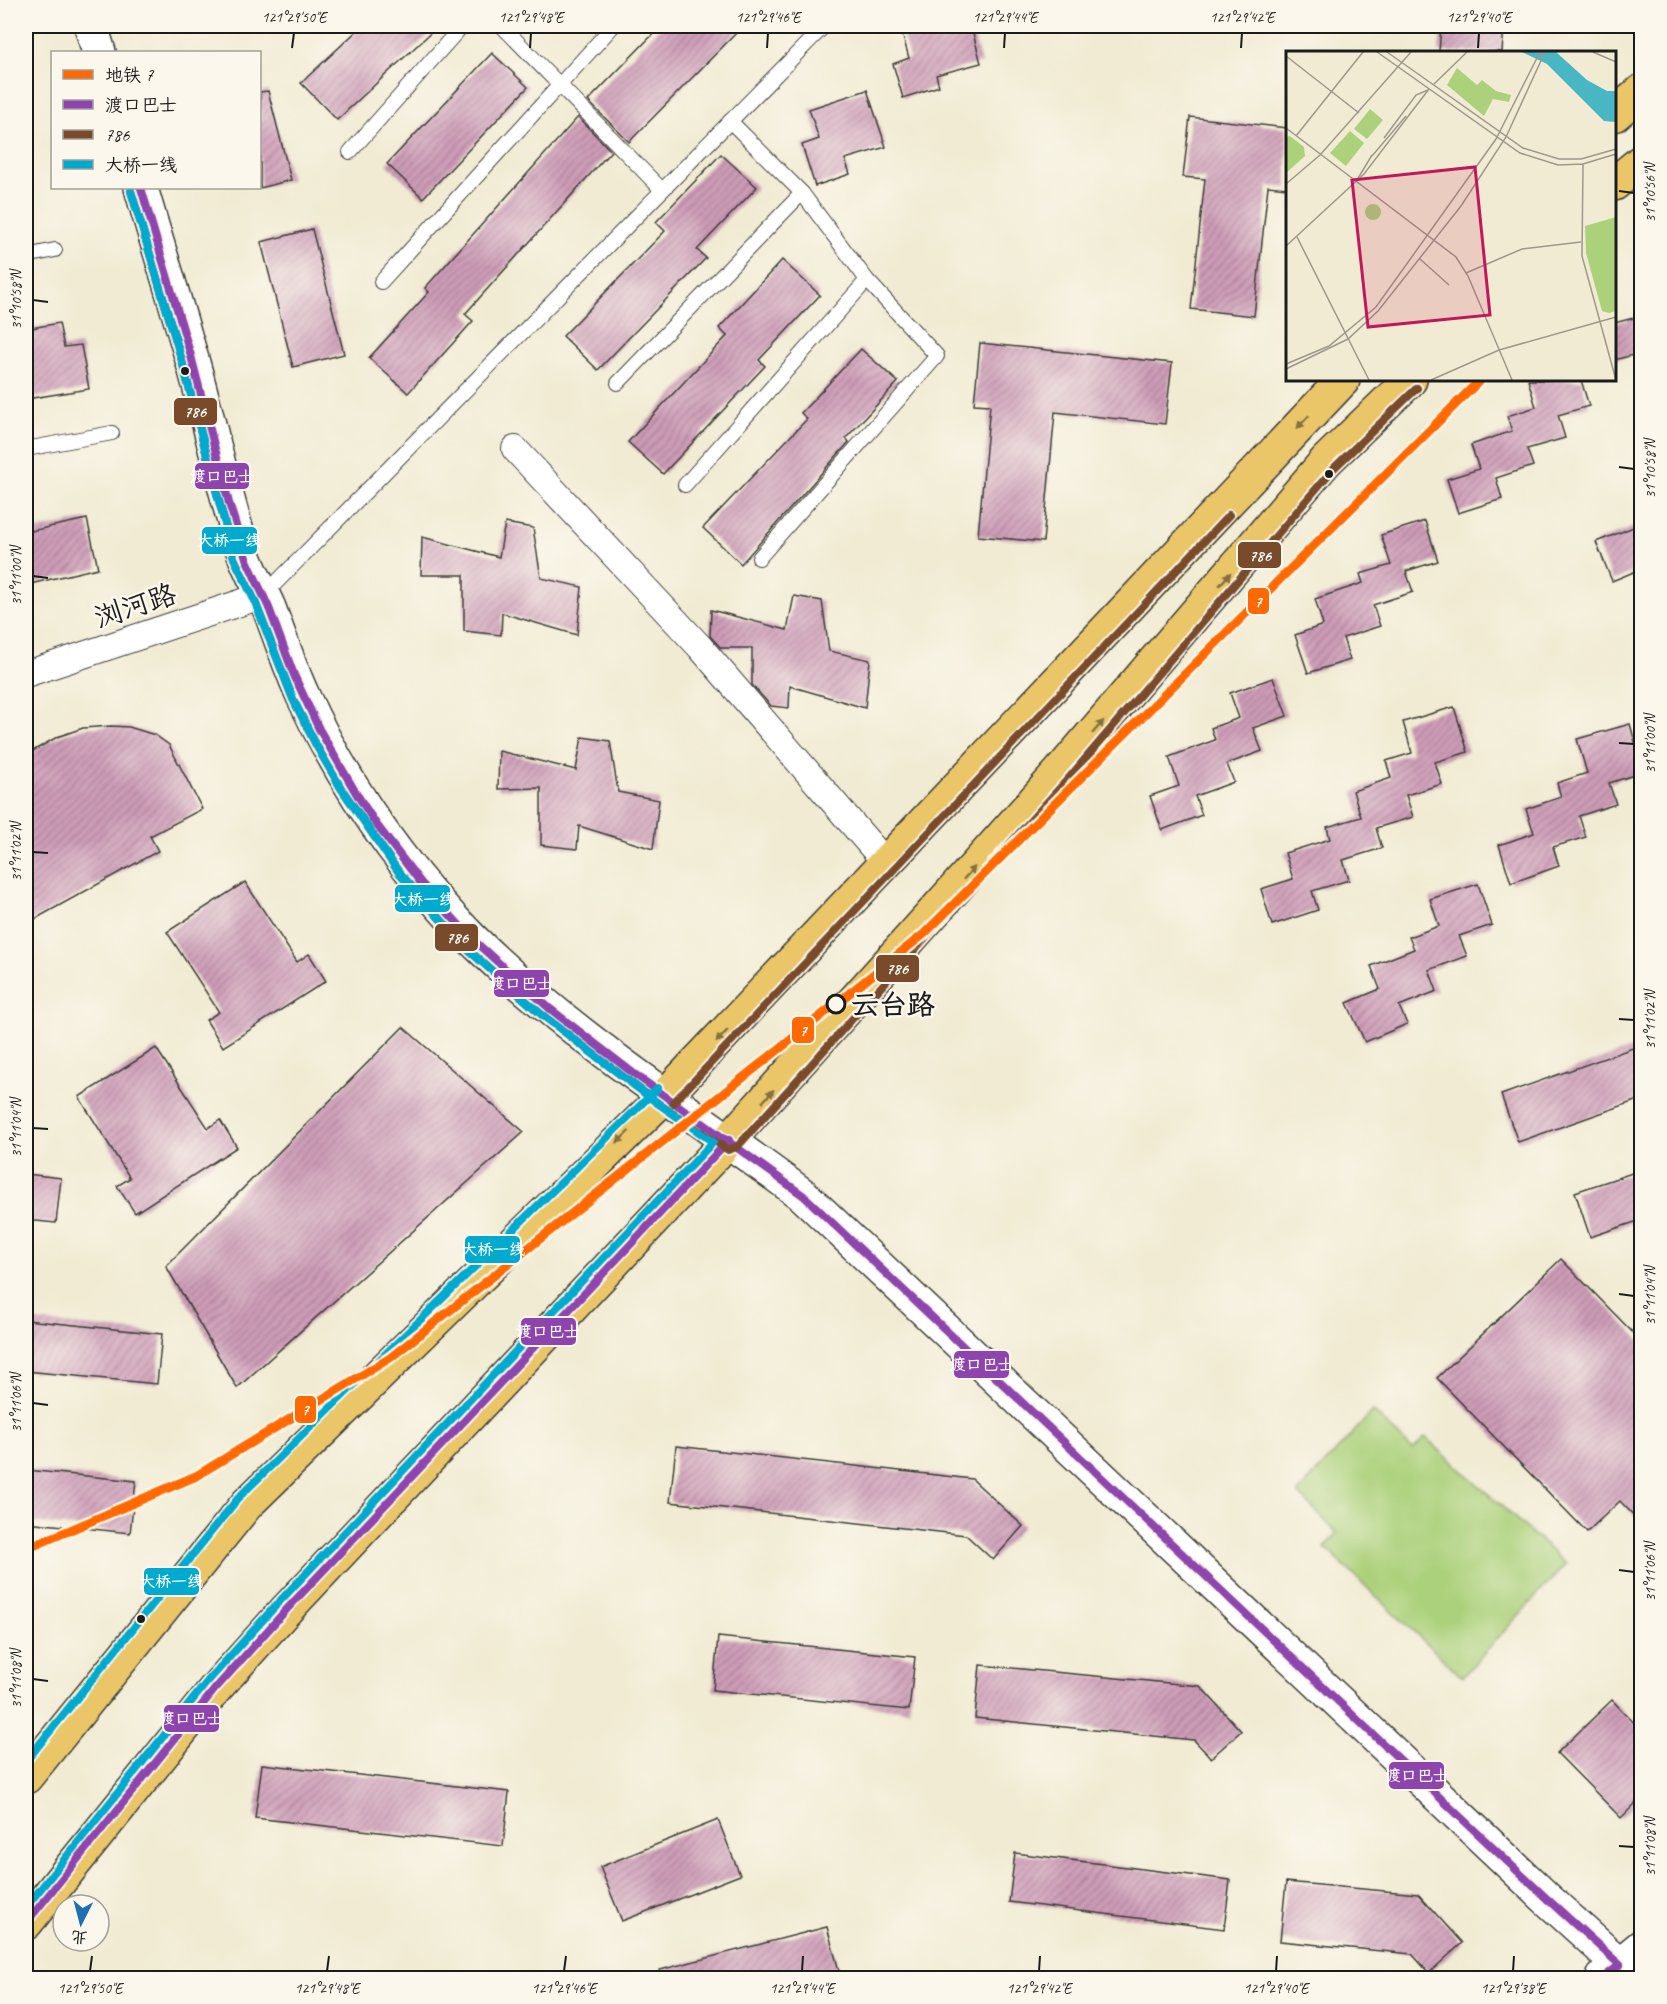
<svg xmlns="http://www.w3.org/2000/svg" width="1667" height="2004" viewBox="0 0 1667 2004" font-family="Caveat,'LXGW WenKai TC',sans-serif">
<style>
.pitch{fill:#acd17b;stroke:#64764c;stroke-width:1.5}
.building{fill:url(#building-hatch)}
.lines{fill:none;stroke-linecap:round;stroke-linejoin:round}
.service-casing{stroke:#3c3b37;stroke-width:16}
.minor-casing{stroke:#3c3b37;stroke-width:28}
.tertiary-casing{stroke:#3c3b37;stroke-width:36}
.primary-casing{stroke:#3c3b37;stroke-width:36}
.service{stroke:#fff;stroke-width:14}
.minor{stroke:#fff;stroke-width:26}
.tertiary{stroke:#fff;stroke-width:33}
.primary{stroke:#eac669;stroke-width:33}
.bus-1-casing{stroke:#fbf7ec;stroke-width:12}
.bus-2-casing{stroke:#fbf7ec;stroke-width:12}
.bus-3-casing{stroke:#fbf7ec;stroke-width:12}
.bus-1{stroke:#8e44ad;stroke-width:8}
.bus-2{stroke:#7a4b2a;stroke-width:8}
.bus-3{stroke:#00a9ce;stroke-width:8}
.metro-1-casing{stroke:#fbf7ec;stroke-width:14}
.metro-1{stroke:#ff6900;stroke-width:9}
.oneway{fill:#837142}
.ticks{fill:none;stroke:#1c1c1c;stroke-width:2}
.bus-dot{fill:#1c1c1c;stroke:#fbf7ec;stroke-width:2}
.stop-dot{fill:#fbf7ec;stroke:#1c1c1c;stroke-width:3}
.labels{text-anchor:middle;stroke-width:5;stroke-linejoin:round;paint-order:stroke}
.street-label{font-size:28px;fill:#1c1c1c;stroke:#fbf7ec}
.stop-label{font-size:28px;font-weight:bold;fill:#1c1c1c;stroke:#fbf7ec;text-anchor:start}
.inset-road{fill:none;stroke:#9c988a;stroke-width:1.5}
.view{fill:#c2185b;fill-opacity:0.15;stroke:#c2185b;stroke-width:3}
.inset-edge{fill:none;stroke:#1c1c1c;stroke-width:3}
.line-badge{stroke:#fbf7ec;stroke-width:2}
.badge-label{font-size:16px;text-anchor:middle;font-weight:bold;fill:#fff}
.neatline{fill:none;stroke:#1c1c1c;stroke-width:2}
.ticks-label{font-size:15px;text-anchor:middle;fill:#1c1c1c}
</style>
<defs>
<pattern id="building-hatch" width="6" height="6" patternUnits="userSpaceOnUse" patternTransform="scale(1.5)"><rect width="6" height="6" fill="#ce9cb8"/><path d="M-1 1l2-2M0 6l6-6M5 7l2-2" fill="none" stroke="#a67e95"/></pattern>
</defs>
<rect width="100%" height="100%" fill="#fbf7ec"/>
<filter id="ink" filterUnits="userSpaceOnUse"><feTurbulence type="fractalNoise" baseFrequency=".0167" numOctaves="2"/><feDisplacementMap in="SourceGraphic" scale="12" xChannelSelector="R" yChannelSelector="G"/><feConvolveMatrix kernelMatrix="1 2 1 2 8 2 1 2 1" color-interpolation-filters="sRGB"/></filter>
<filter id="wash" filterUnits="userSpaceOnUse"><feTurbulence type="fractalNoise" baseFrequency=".008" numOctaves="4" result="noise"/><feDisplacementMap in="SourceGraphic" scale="24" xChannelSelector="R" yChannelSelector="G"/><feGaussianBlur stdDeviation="1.35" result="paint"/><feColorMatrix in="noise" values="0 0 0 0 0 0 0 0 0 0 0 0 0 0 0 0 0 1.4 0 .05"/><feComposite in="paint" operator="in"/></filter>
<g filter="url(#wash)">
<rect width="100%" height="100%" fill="#f1ebd3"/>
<path class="pitch" d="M 1373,1411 L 1413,1450 L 1425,1437 L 1566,1564 L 1462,1677 L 1325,1548 L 1337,1533 L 1298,1493 Z"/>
<g id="blocks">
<g class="building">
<path d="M 362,26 L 438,26 L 337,120 L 301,83 Z"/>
<path d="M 661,26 L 743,26 L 629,142 L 588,101 Z"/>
<path d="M 900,26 L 971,26 L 981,63 L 936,75 L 939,86 L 903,98 L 893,64 L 909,58 Z"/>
<path d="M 1441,26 L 1504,26 L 1502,52 L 1439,52 Z"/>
<path d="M 492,53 L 528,87 L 423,198 L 387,164 Z"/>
<path d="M 867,90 L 886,147 L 845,159 L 850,174 L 815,186 L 802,145 L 819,139 L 809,109 Z"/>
<path d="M 268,91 L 291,180 L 260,188 L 260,92 Z"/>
<path d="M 578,117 L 611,151 L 465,314 L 473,321 L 408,393 L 369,358 L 429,292 L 425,288 Z"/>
<path d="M 1190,117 L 1287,128 L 1287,188 L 1268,186 L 1254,316 L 1191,309 L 1205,179 L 1183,177 Z"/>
<path d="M 721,154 L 757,187 L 697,250 L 706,258 L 598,370 L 563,336 L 665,231 L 656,222 Z"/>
<path d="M 312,229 L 344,354 L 293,367 L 261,242 Z"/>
<path d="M 782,260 L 820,295 L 759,360 L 765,366 L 663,474 L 628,442 L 727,336 L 719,328 Z"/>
<path d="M 1641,316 L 1641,353 L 1614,360 L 1614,323 Z"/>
<path d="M 59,323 L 64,347 L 81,345 L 89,389 L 26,399 L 26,329 Z"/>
<path d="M 980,343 L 1172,363 L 1165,424 L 1055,412 L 1043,542 L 978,536 L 990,405 L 974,404 Z"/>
<path d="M 861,349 L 898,382 L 846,438 L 849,442 L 741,564 L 703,528 L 807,419 L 801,413 Z"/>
<path d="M 1528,380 L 1581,380 L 1589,406 L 1558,415 L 1565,438 L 1527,449 L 1533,466 L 1496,478 L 1502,499 L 1458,513 L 1447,479 L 1479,469 L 1471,445 L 1512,431 L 1507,416 L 1536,407 Z"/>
<path d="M 87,519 L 98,568 L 26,585 L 26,532 Z"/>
<path d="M 1425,521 L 1438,561 L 1406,571 L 1413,592 L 1373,605 L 1380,626 L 1343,638 L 1350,660 L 1308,673 L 1295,635 L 1323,625 L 1315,599 L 1363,583 L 1360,574 L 1391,565 L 1381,535 Z"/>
<path d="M 505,523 L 533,528 L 541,578 L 582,587 L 577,635 L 502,613 L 501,635 L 464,631 L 464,575 L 421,575 L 422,537 L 499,557 Z"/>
<path d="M 1641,524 L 1641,569 L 1612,581 L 1596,542 Z"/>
<path d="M 794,596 L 822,601 L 829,651 L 870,660 L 865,708 L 790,686 L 789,708 L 771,706 L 752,685 L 752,648 L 721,648 L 710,636 L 711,610 L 787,630 Z"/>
<path d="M 1273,678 L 1287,716 L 1253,728 L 1262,751 L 1227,764 L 1234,782 L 1195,796 L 1202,815 L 1162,830 L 1150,796 L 1179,786 L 1169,757 L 1215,740 L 1211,728 L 1239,718 L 1230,693 Z"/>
<path d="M 1454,707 L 1468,752 L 1435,762 L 1442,784 L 1406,795 L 1413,817 L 1376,828 L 1382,848 L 1343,860 L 1349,880 L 1312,891 L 1318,910 L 1272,925 L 1261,889 L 1293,879 L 1285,853 L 1330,839 L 1327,827 L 1361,817 L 1353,791 L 1391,778 L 1386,761 L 1412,753 L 1403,722 Z"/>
<path d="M 1630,724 L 1641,763 L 1641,773 L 1609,783 L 1616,804 L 1579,816 L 1586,837 L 1553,847 L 1559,866 L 1511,883 L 1499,845 L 1534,833 L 1526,809 L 1561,797 L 1557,783 L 1587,773 L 1577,739 Z"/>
<path d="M 111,726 L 129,727 L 155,735 L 169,745 L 202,809 L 150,836 L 158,851 L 26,924 L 26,755 L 57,737 L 83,728 Z"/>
<path d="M 582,737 L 610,741 L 618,792 L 659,800 L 653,849 L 579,826 L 577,849 L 541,845 L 541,788 L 498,789 L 499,751 L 576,770 Z"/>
<path d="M 245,882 L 297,962 L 309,954 L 326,981 L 223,1047 L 206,1020 L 219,1012 L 167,932 Z"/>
<path d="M 1478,884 L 1492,925 L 1459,936 L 1467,956 L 1429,970 L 1437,991 L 1399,1006 L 1407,1024 L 1365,1042 L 1347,1003 L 1380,989 L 1371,966 L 1414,949 L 1409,937 L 1439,926 L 1430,899 Z"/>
<path d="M 403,1027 L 524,1132 L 237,1388 L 166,1266 Z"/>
<path d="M 1641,1045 L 1641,1099 L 1518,1142 L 1501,1095 Z"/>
<path d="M 156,1048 L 208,1128 L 220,1120 L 237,1147 L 135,1213 L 117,1186 L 130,1178 L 79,1097 Z"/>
<path d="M 1641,1170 L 1641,1220 L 1590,1237 L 1575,1192 Z"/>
<path d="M 26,1174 L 61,1178 L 56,1223 L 26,1220 Z"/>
<path d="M 1561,1259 L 1641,1341 L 1641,1523 L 1620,1501 L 1587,1532 L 1437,1378 Z"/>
<path d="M 26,1320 L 162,1334 L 157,1384 L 26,1371 Z"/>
<path d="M 676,1446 L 972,1479 L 1023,1526 L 993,1560 L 966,1535 L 670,1502 Z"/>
<path d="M 26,1470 L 136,1481 L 130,1533 L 26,1522 Z"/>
<path d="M 718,1637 L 915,1657 L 909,1710 L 713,1690 Z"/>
<path d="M 980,1665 L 1200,1686 L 1241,1731 L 1211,1758 L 1194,1740 L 975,1718 Z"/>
<path d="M 1612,1700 L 1641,1730 L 1641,1798 L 1621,1818 L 1557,1753 Z"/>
<path d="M 262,1764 L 509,1792 L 503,1846 L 255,1818 Z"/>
<path d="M 718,1820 L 740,1875 L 622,1921 L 600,1867 Z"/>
<path d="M 1015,1853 L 1230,1880 L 1224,1929 L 1009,1902 Z"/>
<path d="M 1286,1882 L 1418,1894 L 1462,1943 L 1429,1973 L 1412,1954 L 1280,1941 Z"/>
<path d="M 827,1927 L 841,1978 L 661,1978 L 660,1970 Z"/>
</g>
</g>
</g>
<g filter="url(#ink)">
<use href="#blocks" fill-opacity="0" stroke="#3c3b37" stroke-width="1.5"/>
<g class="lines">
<defs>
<g id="service">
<path d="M 502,26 L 662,190"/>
<path d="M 350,152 L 462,26"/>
<path d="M 26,256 L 55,250"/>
<path d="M 381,282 L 613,26"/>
<path d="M 618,383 L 802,193 L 730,121"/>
<path d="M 26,449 L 112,433"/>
<path d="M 685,485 L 867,280"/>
<path d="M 759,558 L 937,356 L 867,280 L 802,193"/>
<path d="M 264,595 L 824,26"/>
</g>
<g id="minor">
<path d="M 515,449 L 700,647 L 886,863"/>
<path d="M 26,674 L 264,595"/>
</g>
<g id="tertiary">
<path d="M 91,26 L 99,52"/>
<path d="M 141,188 C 157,244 175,300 191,356 C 210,421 222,487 243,551 C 249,571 261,589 269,608 C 280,637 290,668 303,696 C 344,785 402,868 471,938 C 571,1037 692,1112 804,1196 L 1545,1897 L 1620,1965"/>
<path d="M 1603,1978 L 1642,1946"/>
</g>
<g id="primary">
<path d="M 1614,115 L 1642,91"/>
<path d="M 1614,184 L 1642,161"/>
<path d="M 26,1777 L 247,1504 L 665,1096 L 1343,380"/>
<path d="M 26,1923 L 215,1689 L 287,1609 L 729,1140 L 1060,772 L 1326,461 L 1410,380"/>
</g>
</defs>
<use href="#service" class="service-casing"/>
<use href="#minor" class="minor-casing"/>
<use href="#tertiary" class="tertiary-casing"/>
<use href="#primary" class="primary-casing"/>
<use href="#service" class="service"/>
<use href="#minor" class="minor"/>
<use href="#tertiary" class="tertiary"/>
<use href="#primary" class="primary"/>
<defs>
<g id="bus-1">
<path d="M 141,188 L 191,356 L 229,503 L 246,558 L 269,608 L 294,675 L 319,729 L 356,793 L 376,824 L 421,883 L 471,938 L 549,1008 L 633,1073 L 804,1196 L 1545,1897 L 1620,1965 L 1603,1978"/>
<path d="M 26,1923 L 215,1689 L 287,1609 L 729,1140"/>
</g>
<g id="bus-2">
<path d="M 131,191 L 182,361 L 234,558 L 254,599 L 293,699 L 316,745 L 341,788 L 398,871 L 465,947 L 541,1014 L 659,1104 L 728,1150 L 737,1147 L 1068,779 L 1334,468 L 1417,388"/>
<path d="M 673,1103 L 1229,515"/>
</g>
<g id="bus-3">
<path d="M 26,1761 L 240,1496 L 658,1088"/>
<path d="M 26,1907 L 207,1682 L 279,1602 L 713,1142 L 659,1104 L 541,1014 L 465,947 L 398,871 L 341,788 L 316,745 L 293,699 L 254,599 L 234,558 L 182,361 L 131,191"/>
</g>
</defs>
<use href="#bus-1" class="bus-1-casing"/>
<use href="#bus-2" class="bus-2-casing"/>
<use href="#bus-3" class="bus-3-casing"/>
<use href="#bus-1" class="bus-1"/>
<use href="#bus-2" class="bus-2"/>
<use href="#bus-3" class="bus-3"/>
<defs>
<path id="metro-1" d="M 26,1549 L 196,1476 L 390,1358 L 924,934 L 1480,380"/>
</defs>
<use href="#metro-1" class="metro-1-casing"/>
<use href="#metro-1" class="metro-1"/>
</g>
<defs><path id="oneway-solid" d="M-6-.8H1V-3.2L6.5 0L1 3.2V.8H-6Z" transform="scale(1.5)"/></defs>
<g class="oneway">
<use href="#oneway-solid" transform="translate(1303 422) rotate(133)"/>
<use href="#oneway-solid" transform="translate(1225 579) rotate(-49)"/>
<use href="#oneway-solid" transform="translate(1098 727) rotate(-49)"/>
<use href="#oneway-solid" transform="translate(969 873) rotate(-48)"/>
<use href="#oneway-solid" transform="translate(722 1036) rotate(133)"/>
<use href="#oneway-solid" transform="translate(768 1096) rotate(-48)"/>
<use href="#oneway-solid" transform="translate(623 1137) rotate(136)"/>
</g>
</g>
<path class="ticks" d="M 292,48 L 294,33M 530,48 L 531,33M 767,48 L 768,33M 1004,48 L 1005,33M 1241,48 L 1242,33M 1478,48 L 1479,33M 1619,191 L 1634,193M 33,300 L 48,302M 1619,467 L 1634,469M 33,576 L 48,578M 1619,743 L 1634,744M 33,852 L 48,853M 1619,1019 L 1634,1020M 33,1128 L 48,1129M 1619,1294 L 1634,1296M 33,1403 L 48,1405M 1619,1570 L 1634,1572M 33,1679 L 48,1681M 1619,1846 L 1634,1847M 90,1971 L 92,1956M 327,1971 L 329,1956M 564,1971 L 566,1956M 802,1971 L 803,1956M 1039,1971 L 1040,1956M 1276,1971 L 1277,1956M 1513,1971 L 1514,1956"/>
<g class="bus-dot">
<circle cx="185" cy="371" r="5"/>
<circle cx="1329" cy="474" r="5"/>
<circle cx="141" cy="1619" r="5"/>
</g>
<circle class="stop-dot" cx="836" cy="1004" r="9"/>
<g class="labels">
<g class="street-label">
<text transform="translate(135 605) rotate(-18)" y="10">浏河路</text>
</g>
<g class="stop-label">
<text x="851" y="1014">云台路</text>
</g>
</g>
<g transform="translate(1286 51)">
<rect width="330" height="330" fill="#f1ebd3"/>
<path d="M 171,17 L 191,34 L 196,29 L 210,40 L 225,44 L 223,51 L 207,48 L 198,65 L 161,34 Z" fill="#acd17b"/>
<path d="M 4,85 L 18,96 L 19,105 L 0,122 L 0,86 Z" fill="#acd17b"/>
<path d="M 84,58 L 97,69 L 81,88 L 68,78 ZM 64,80 L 78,92 L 60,115 L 44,102 ZM79 161a8 8 0 1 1 16 0a8 8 0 1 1-16 0ZM 330,166 L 330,260 L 323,262 L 316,260 L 300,202 L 299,175 Z" fill="#acd17b"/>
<path d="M 236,1 L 270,1 L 301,29 L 321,40 L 330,40 L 330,71 L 318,70 L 261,13 Z" fill="#49b7c3"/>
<path class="inset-road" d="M 91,1 L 234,102 L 272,114 L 297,113 L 330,103M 101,1 L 237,97 L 273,108 L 295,108 L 330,98M 307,1 L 330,11M 0,5 L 73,62M 148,33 L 181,1M 0,77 L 170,206 L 182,225 L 226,329M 10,85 L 77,1M 98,87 L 130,44 L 142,39M 86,105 L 120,65M 297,113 L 296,205 L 330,329M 71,129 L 86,104M 0,133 L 34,104 L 125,1M 11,186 L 83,329M 0,195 L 78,123 L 143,38M 134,208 L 163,234M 180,222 L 236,198 L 295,191M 0,313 L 43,295 L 90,256 L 210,88 L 254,1M 0,318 L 62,288 L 92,260 L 175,155 L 220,86 L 259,1M 145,329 L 213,299 L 330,266"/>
<path class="view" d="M 189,116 L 204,264 L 82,276 L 66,129 Z"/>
<rect width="330" height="330" class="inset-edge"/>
</g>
<g class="line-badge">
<rect x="173" y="397" width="45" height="29" rx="6" fill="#7a4b2a"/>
<rect x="194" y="462" width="56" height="28" rx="6" fill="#8e44ad"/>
<rect x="201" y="526" width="57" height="29" rx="6" fill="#00a9ce"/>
<rect x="1237" y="541" width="45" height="28" rx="6" fill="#7a4b2a"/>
<rect x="1247" y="587" width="23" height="28" rx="6" fill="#ff6900"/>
<rect x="394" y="884" width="57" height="29" rx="6" fill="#00a9ce"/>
<rect x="434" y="923" width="45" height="29" rx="6" fill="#7a4b2a"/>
<rect x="875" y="954" width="45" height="29" rx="6" fill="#7a4b2a"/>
<rect x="493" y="969" width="57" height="29" rx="6" fill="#8e44ad"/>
<rect x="791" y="1016" width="24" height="28" rx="6" fill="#ff6900"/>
<rect x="464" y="1235" width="57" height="29" rx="6" fill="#00a9ce"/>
<rect x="520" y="1317" width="57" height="29" rx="6" fill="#8e44ad"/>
<rect x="953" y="1350" width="57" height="29" rx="6" fill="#8e44ad"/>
<rect x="294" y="1395" width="23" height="29" rx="6" fill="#ff6900"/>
<rect x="143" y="1567" width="57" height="29" rx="6" fill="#00a9ce"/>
<rect x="163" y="1704" width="57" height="29" rx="6" fill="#8e44ad"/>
<rect x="1388" y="1761" width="57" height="29" rx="6" fill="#8e44ad"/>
</g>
<g class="badge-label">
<text x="195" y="417">786</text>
<text x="222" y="482">渡口巴士</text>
<text x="229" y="546">大桥一线</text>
<text x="1260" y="561">786</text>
<text x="1258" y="607">7</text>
<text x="423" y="905">大桥一线</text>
<text x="457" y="943">786</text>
<text x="897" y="974">786</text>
<text x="521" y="989">渡口巴士</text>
<text x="803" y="1036">7</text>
<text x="493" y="1255">大桥一线</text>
<text x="548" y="1337">渡口巴士</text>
<text x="982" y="1370">渡口巴士</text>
<text x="305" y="1415">7</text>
<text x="171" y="1587">大桥一线</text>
<text x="191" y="1724">渡口巴士</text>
<text x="1417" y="1781">渡口巴士</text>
</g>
<rect width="1667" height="2004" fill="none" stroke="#fbf7ec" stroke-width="66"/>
<rect x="51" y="51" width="210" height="138" fill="#fbf7ec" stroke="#a29f99" stroke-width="1.5"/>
<rect x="63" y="70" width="30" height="9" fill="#ff6900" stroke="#a29f99" stroke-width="1.5"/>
<text x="105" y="81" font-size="18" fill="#1c1c1c">地铁 7</text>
<rect x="63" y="100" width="30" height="9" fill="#8e44ad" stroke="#a29f99" stroke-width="1.5"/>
<text x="105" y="111" font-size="18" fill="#1c1c1c">渡口巴士</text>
<rect x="63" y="130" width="30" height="9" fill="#7a4b2a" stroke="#a29f99" stroke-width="1.5"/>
<text x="105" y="141" font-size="18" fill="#1c1c1c">786</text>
<rect x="63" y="160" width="30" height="9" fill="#00a9ce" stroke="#a29f99" stroke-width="1.5"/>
<text x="105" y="171" font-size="18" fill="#1c1c1c">大桥一线</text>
<g transform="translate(81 1923) rotate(186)"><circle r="28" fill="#fbf7ec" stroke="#a29f99" stroke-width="1.5"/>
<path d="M0-4.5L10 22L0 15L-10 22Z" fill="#1f6fb2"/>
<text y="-9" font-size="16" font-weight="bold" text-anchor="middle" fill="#1c1c1c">北</text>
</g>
<rect x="33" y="33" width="1601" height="1938" class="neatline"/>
<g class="ticks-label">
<text x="294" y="22">121°29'50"E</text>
<text x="531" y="22">121°29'48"E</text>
<text x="768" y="22">121°29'46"E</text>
<text x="1005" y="22">121°29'44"E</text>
<text x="1242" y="22">121°29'42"E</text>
<text x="1479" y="22">121°29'40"E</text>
<text transform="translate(1650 193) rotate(-90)" y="5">31°10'56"N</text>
<text transform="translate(16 300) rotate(-90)" y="5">31°10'58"N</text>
<text transform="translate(1650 469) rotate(-90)" y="5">31°10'58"N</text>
<text transform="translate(16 576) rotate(-90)" y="5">31°11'00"N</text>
<text transform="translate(1650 744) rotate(-90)" y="5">31°11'00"N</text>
<text transform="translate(16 852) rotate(-90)" y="5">31°11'02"N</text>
<text transform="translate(1650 1020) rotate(-90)" y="5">31°11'02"N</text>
<text transform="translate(16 1128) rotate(-90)" y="5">31°11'04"N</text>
<text transform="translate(1650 1296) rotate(-90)" y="5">31°11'04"N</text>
<text transform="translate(16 1403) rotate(-90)" y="5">31°11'06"N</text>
<text transform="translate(1650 1572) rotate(-90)" y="5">31°11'06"N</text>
<text transform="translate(16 1679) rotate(-90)" y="5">31°11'08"N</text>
<text transform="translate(1650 1847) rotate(-90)" y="5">31°11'08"N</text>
<text x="90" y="1993">121°29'50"E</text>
<text x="327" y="1993">121°29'48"E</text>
<text x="564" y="1993">121°29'46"E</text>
<text x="802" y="1993">121°29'44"E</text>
<text x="1039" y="1993">121°29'42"E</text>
<text x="1276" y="1993">121°29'40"E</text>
<text x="1513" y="1993">121°29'38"E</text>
</g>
</svg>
